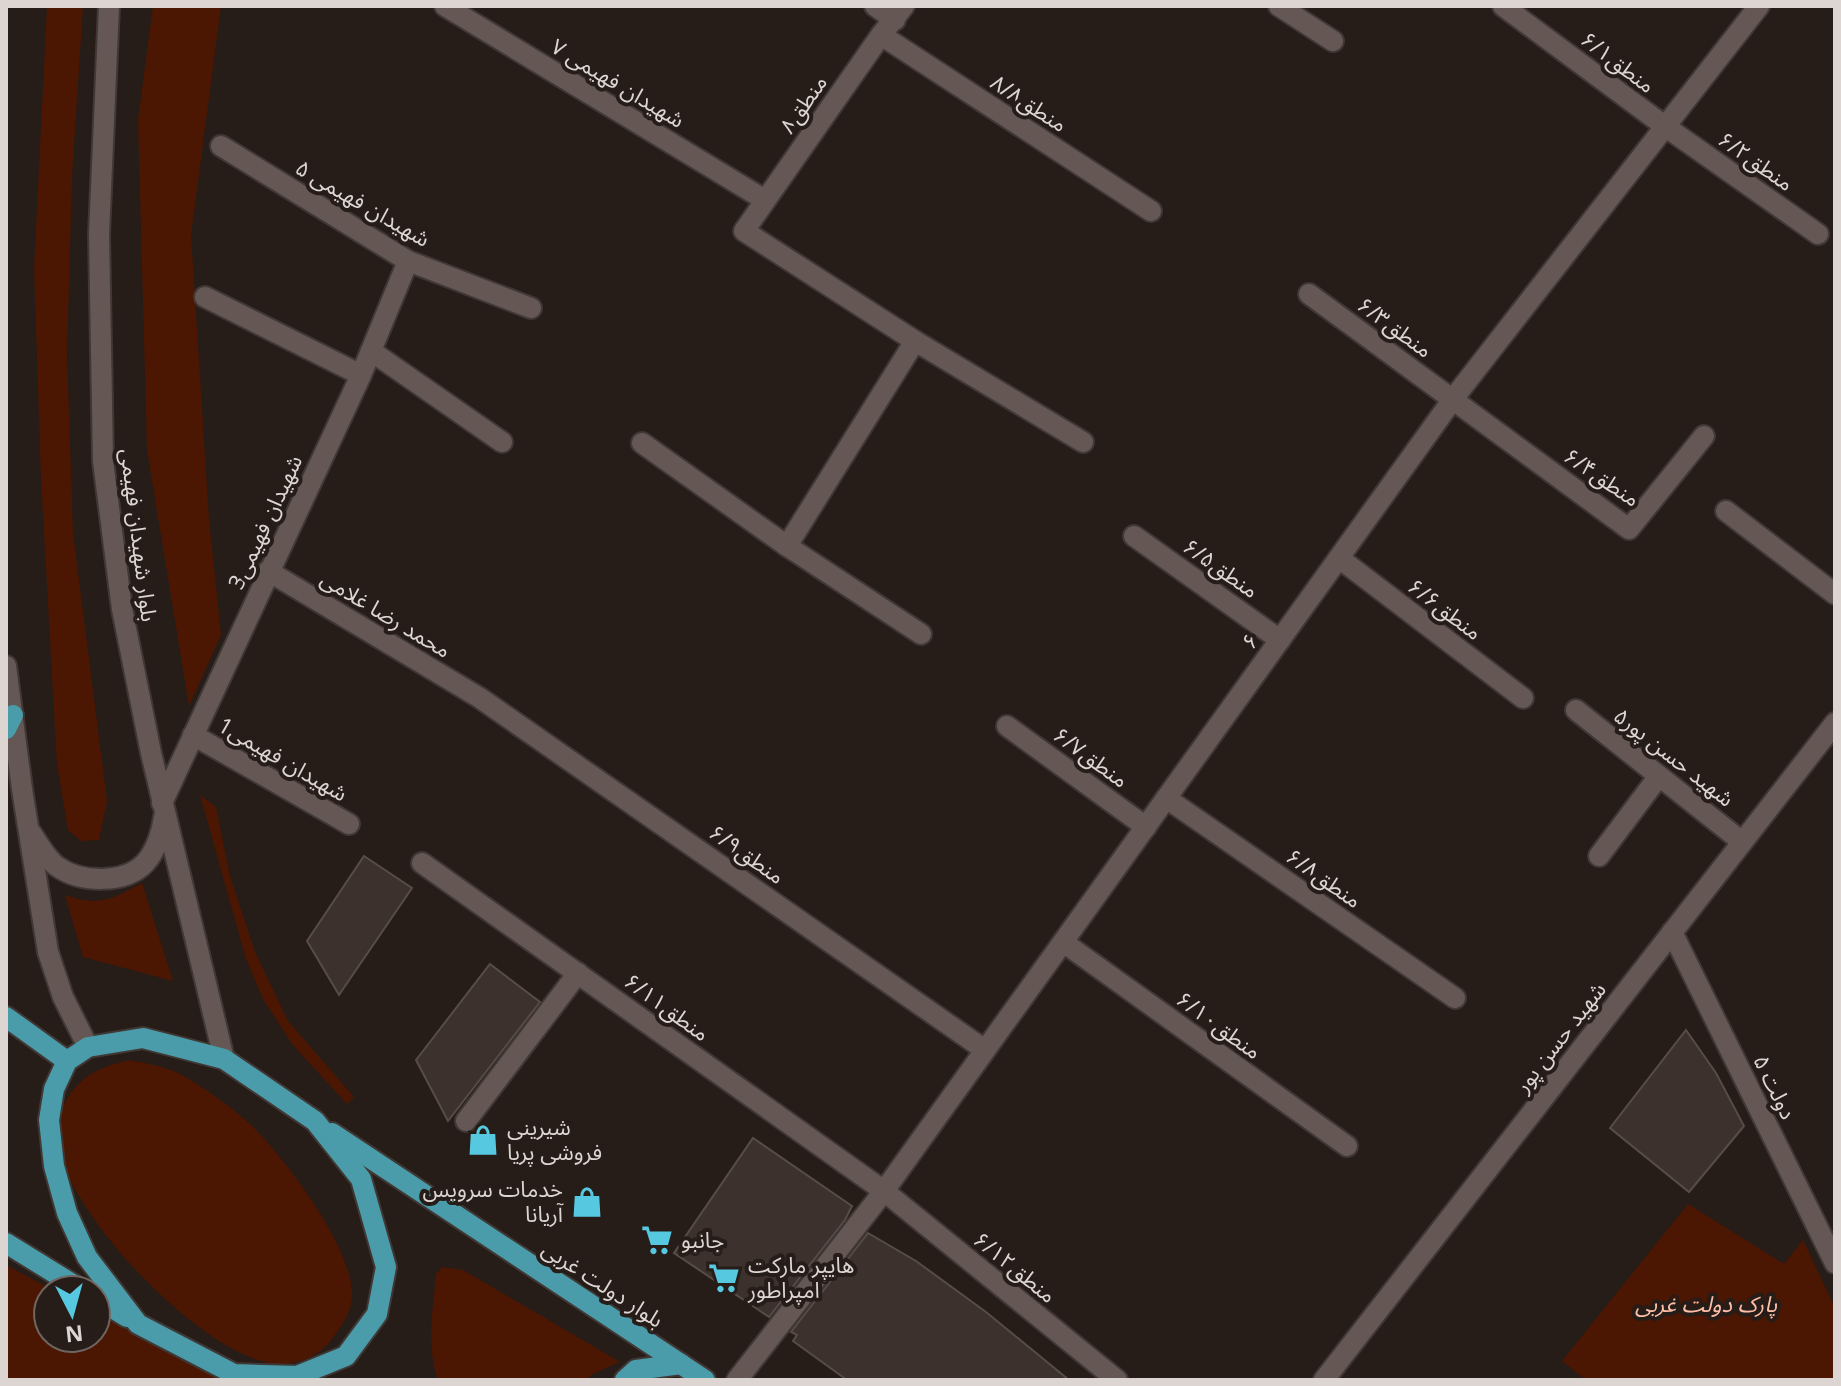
<svg xmlns="http://www.w3.org/2000/svg" width="1841" height="1386" viewBox="0 0 1841 1386" font-family="Georgia,'Noto Sans Arabic',serif">
<style>
.green{fill:#4c1702}
.building{fill:#3c312d;stroke:#584c47;stroke-width:2}
.lines{fill:none;stroke-linecap:round;stroke-linejoin:round}
.minor-casing{stroke:#403835;stroke-width:24}
.major-casing{stroke:#403835;stroke-width:24}
.minor{stroke:#655854;stroke-width:20}
.major{stroke:#4a9caa;stroke-width:20}
.labels{text-anchor:middle;stroke-width:8;stroke-linejoin:round;paint-order:stroke}
.street-label{font-size:22px;fill:#dcd5d2;stroke:#261c18}
.poi-label{font-size:22px;fill:#dcd5d2;stroke:#261c18;text-anchor:start}
.park-label{font-size:22px;font-style:italic;fill:#febda7;stroke:#261c18}
</style>
<rect width="100%" height="100%" fill="#261c18"/>
<g class="green">
<path d="M 47,6 L 83,6 L 72,176 L 67,354 L 73,533 L 107,801 L 99,840 L 81,841 L 68,830 L 57,765 L 41,479 L 34,269 Z"/>
<path d="M 153,6 L 221,6 L 191,235 L 209,519 L 221,635 L 189,706 L 147,450 L 138,120 Z"/>
<path d="M 200,795 L 216,807 L 230,876 L 255,952 L 288,1021 L 354,1097 L 347,1104 L 292,1044 L 263,999 L 246,959 Z"/>
<path d="M 142,883 L 173,981 L 83,957 L 65,895 C 99,907 112,899 142,883 Z"/>
<path d="M 129,1060 C 145,1063 162,1066 176,1072 C 200,1084 236,1110 255,1129 C 286,1160 362,1259 351,1304 C 348,1316 341,1327 334,1336 C 322,1355 300,1365 277,1364 C 204,1360 49,1199 55,1123 C 56,1117 60,1111 63,1106 C 79,1076 97,1068 129,1060 Z"/>
<path d="M 1688,1204 L 1784,1264 L 1803,1240 L 1835,1308 L 1835,1380 L 1586,1380 L 1562,1361 Z"/>
<path d="M 6,1265 L 53,1290 L 48,1290 L 48,1338 L 96,1338 L 96,1313 L 221,1380 L 6,1380 Z"/>
<path d="M 442,1267 L 463,1270 L 620,1362 L 591,1375 L 588,1380 L 438,1380 C 426,1348 433,1307 436,1274 Z"/>
</g>
<g class="building">
<path d="M 364,856 L 412,888 L 339,995 L 307,941 Z"/>
<path d="M 490,964 L 540,1002 L 448,1121 L 416,1060 Z"/>
<path d="M 1686,1030 L 1716,1073 L 1744,1126 L 1689,1192 L 1610,1128 Z"/>
<path d="M 753,1138 L 852,1206 L 845,1220 L 769,1317 L 674,1253 Z"/>
<path d="M 868,1233 L 916,1261 L 986,1312 L 1069,1380 L 847,1380 L 793,1341 L 797,1335 L 791,1332 Z"/>
</g>
<g class="lines">
<defs>
<g id="minor">
<path d="M 109,6 L 99,234 L 103,461 L 122,609 L 151,753 L 224,1059"/>
<path d="M 445,6 L 765,200"/>
<path d="M 875,6 L 895,20"/>
<path d="M 904,6 L 881,35 L 744,231 L 915,341 L 1083,442"/>
<path d="M 1279,6 L 1333,41"/>
<path d="M 1503,6 L 1666,127 L 1818,234"/>
<path d="M 881,35 L 1151,211"/>
<path d="M 221,146 L 408,261 L 531,308"/>
<path d="M 1309,294 L 1629,529 L 1704,436"/>
<path d="M 205,297 L 361,375"/>
<path d="M 371,351 L 502,442"/>
<path d="M 642,443 L 787,546 L 921,634"/>
<path d="M 1726,511 L 1835,594"/>
<path d="M 1134,536 L 1280,640"/>
<path d="M 787,546 L 915,341"/>
<path d="M 1339,558 L 1523,698"/>
<path d="M 268,571 L 480,698 L 985,1050"/>
<path d="M 6,666 L 22,789 L 48,952 L 63,997 L 88,1047"/>
<path d="M 1576,710 L 1741,841"/>
<path d="M 1007,726 L 1146,827"/>
<path d="M 193,735 L 349,824"/>
<path d="M 1166,798 L 1455,998"/>
<path d="M 162,803 L 361,375 L 408,261"/>
<path d="M 31,833 C 39,844 47,860 58,867 C 81,883 125,884 145,863 C 156,851 162,832 164,817"/>
<path d="M 1599,856 L 1659,776"/>
<path d="M 422,863 L 884,1191 L 1117,1380"/>
<path d="M 1672,932 L 1835,1263"/>
<path d="M 1063,942 L 1347,1146"/>
<path d="M 466,1121 L 578,973"/>
<path d="M 737,1380 L 884,1191 L 1453,399 L 1759,6"/>
<path d="M 1324,1380 L 1835,723"/>
</g>
<g id="major">
<path d="M 6,729 L 13,715"/>
<path d="M 6,1017 L 67,1061"/>
<path d="M 143,1038 L 224,1059 L 315,1121 L 361,1179 L 386,1267 L 377,1314 L 346,1356 L 297,1376 L 234,1374 L 138,1324 L 87,1257 L 67,1213 L 54,1166 L 49,1120 L 54,1089 L 67,1061 L 88,1047 Z"/>
<path d="M 332,1133 L 705,1380"/>
<path d="M 6,1243 L 82,1290"/>
<path d="M 96,1298 L 127,1317"/>
<path d="M 625,1380 L 636,1370 L 681,1364"/>
</g>
</defs>
<use href="#minor" class="minor-casing"/>
<use href="#major" class="major-casing"/>
<use href="#minor" class="minor"/>
<use href="#major" class="major"/>
</g>
<defs>
<symbol id="shop-bare" viewBox="-9 -9 18 18"><path d="M-5-2.5h2.3a2.7 3.5 0 0 1 5.4 0H5L5.5 6h-11ZM-1.5-2.5h3a1.5 2.3 0 0 0-3 0Z" fill="#56c9e1" stroke="#261c18" stroke-width="2.5" paint-order="stroke"/></symbol>
<symbol id="supermarket-bare" viewBox="-9 -9 18 18"><path d="M-6-5.5h2.5l.6 2H6L4.5 2H-2.5L-4.4-4H-6ZM-1.5 3.2a1.3 1.3 0 1 0 .1 0ZM3 3.2a1.3 1.3 0 1 0 .1 0Z" fill="#56c9e1" stroke="#261c18" stroke-width="2.5" paint-order="stroke"/></symbol>
</defs>
<g fill-rule="evenodd">
<use href="#shop-bare" x="461" y="1118" width="44" height="44"/>
<use href="#shop-bare" x="565" y="1180" width="44" height="44"/>
<use href="#supermarket-bare" x="635" y="1218" width="44" height="44"/>
<use href="#supermarket-bare" x="702" y="1256" width="44" height="44"/>
</g>
<g class="labels">
<g class="street-label">
<text transform="translate(1618 62) rotate(37)" y="8">منطق۶/۱</text>
<text transform="translate(618 83) rotate(31)" y="8">شهیدان فهیمی ۷</text>
<text transform="translate(1029 103) rotate(33)" y="8">منطق۸/۸</text>
<text transform="translate(803 104) rotate(-55)" y="8">منطق۸</text>
<text transform="translate(1756 161) rotate(35)" y="8">منطق۶/۲</text>
<text transform="translate(363 203) rotate(30)" y="8">شهیدان فهیمی ۵</text>
<text transform="translate(1395 327) rotate(36)" y="8">منطق۶/۳</text>
<text transform="translate(1602 477) rotate(34)" y="8">منطق۶/۴</text>
<text transform="translate(265 522) rotate(-65)" y="8">3شهیدان فهیمی</text>
<text transform="translate(139 535) rotate(83)" y="8">بلوار شهیدان فهیمی</text>
<text transform="translate(1221 568) rotate(35)" y="8">منطق۶/۵</text>
<text transform="translate(1445 609) rotate(37)" y="8">منطق۶/۶</text>
<text transform="translate(386 614) rotate(31)" y="8">محمد رضا غلامی</text>
<text transform="translate(1250 641) rotate(-54)" y="8">۶</text>
<text transform="translate(1091 757) rotate(36)" y="8">منطق۶/۷</text>
<text transform="translate(1674 757) rotate(38)" y="8">شهید حسن پور۵</text>
<text transform="translate(283 759) rotate(30)" y="8">1شهیدان فهیمی</text>
<text transform="translate(747 854) rotate(35)" y="8">منطق۶/۹</text>
<text transform="translate(1324 878) rotate(35)" y="8">منطق۶/۸</text>
<text transform="translate(667 1007) rotate(36)" y="8">منطق۶/۱۱</text>
<text transform="translate(1219 1025) rotate(36)" y="8">منطق۶/۱۰</text>
<text transform="translate(1560 1037) rotate(-52)" y="8">شهید حسن پور</text>
<text transform="translate(1775 1087) rotate(64)" y="8">۵ دولت</text>
<text transform="translate(1015 1267) rotate(39)" y="8">منطق۶/۱۲</text>
<text transform="translate(603 1284) rotate(33)" y="8">بلوار دولت غربی</text>
</g>
<g class="poi-label">
<text x="507" y="1135">شیرینی<tspan x="507" dy="25">فروشی پریا</tspan></text>
<text x="563" y="1197" text-anchor="end">خدمات سرویس<tspan x="563" dy="25">آریانا</tspan></text>
<text x="681" y="1248">جانبو</text>
<text x="748" y="1273">هایپر مارکت<tspan x="748" dy="25">امپراطور</tspan></text>
</g>
<g class="park-label">
<text x="1706" y="1312">پارک دولت غربی</text>
</g>
</g>
<rect width="1841" height="1386" fill="none" stroke="#dcd5d2" stroke-width="16"/>
<g transform="translate(72 1314) rotate(174)"><circle r="38" fill="#261c18" stroke="#6f6662" stroke-width="2"/>
<path d="M0-6L14 30L0 20L-14 30Z" fill="#56c9e1"/>
<text y="-12" font-size="22" font-weight="bold" text-anchor="middle" fill="#dcd5d2">N</text>
</g>
</svg>
